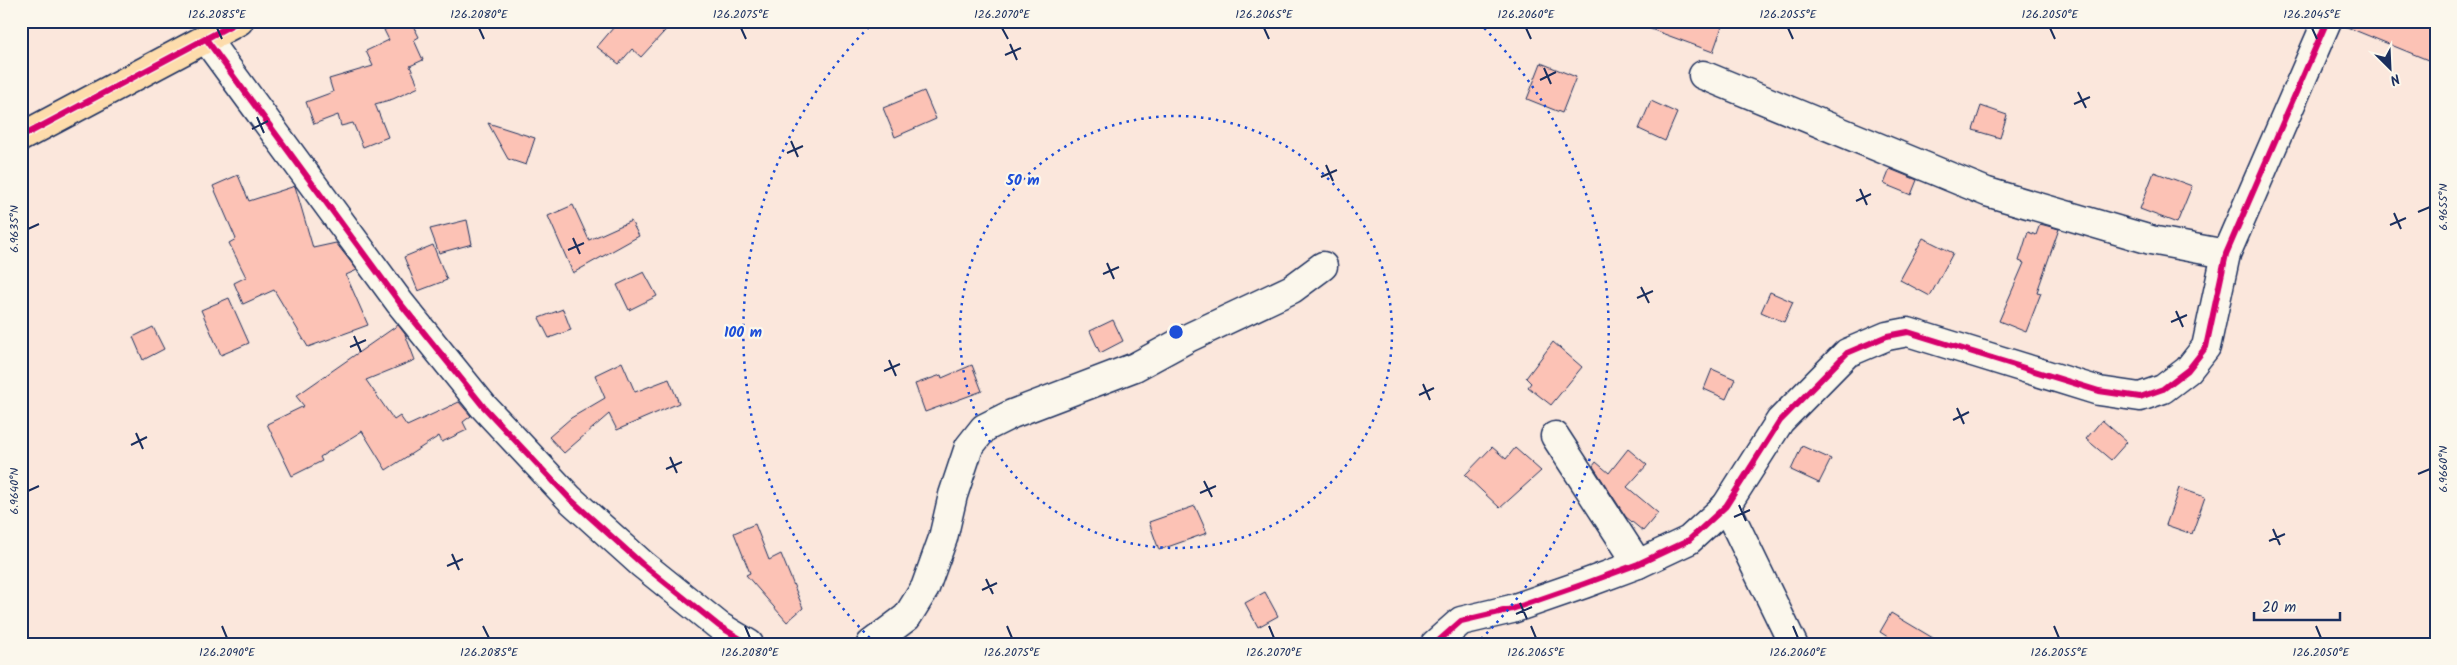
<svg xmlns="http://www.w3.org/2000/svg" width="2457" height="665" viewBox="0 0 2457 665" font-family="Kalam,sans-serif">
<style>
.building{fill:#fcc2b5;stroke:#1b2f5e}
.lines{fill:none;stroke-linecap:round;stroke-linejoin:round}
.street-casing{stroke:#1b2f5e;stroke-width:31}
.highway-casing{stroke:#1b2f5e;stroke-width:31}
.street{stroke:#fbf7ec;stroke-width:28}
.highway{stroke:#fddcac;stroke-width:28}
.cycleway-casing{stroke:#fbf7ec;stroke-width:9}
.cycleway{stroke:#d6006c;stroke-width:6}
.ticks{fill:none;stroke:#1b2f5e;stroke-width:2}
.ring{fill:none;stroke:#1d4ed8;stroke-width:2.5;stroke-dasharray:2.5 5}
.centre{fill:#1d4ed8;stroke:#fbf7ec;stroke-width:2.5}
.ring-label{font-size:15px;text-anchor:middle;font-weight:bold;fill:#1d4ed8;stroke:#fbf7ec;stroke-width:4.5;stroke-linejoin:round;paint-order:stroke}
.neatline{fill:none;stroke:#1b2f5e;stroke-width:2}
.ticks-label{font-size:12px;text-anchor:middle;fill:#1b2f5e}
</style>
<rect width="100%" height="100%" fill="#fbe7dc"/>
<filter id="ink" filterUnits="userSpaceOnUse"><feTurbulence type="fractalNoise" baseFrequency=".02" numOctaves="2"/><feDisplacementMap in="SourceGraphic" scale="10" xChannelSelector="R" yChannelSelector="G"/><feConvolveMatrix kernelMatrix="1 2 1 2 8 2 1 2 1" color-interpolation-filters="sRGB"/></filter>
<g filter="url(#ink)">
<g class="building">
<path d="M 402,21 L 411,21 L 419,37 L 414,40 L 423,60 L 410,66 L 419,87 L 393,99 L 375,104 L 388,137 L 363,147 L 353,123 L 341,126 L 338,115 L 314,124 L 306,102 L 333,92 L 329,79 L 373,66 L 366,51 L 389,40 L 384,30 Z"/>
<path d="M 619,21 L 674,21 L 641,57 L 632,49 L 619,64 L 597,47 Z"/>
<path d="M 1638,21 L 1724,21 L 1713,52 L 1637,24 Z"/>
<path d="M 2342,21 L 2436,21 L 2436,40 L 2428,60 L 2342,25 Z"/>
<path d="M 1541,63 L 1576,77 L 1562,113 L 1527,99 Z"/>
<path d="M 924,91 L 936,119 L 895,137 L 883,108 Z"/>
<path d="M 1651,101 L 1677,113 L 1665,141 L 1639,129 Z"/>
<path d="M 1981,106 L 2007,115 L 2000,138 L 1973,130 Z"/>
<path d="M 488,123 L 535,138 L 526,165 L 508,159 Z"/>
<path d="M 1890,169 L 1917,180 L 1911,195 L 1884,184 Z"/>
<path d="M 2154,172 L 2192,186 L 2177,223 L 2140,209 Z"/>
<path d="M 238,175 L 249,201 L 295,186 L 313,248 L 336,243 L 357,270 L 346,275 L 368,325 L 308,347 L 274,290 L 243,304 L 234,283 L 246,277 L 229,243 L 236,239 L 213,186 Z"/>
<path d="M 573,205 L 589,240 L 631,221 L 639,236 L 573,273 L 548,216 Z"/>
<path d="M 467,220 L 472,244 L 439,253 L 430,229 Z"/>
<path d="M 2040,224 L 2059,229 L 2037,292 L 2041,293 L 2026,332 L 1999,321 L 2024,263 L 2019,261 L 2028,232 L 2036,235 Z"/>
<path d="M 1923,238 L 1953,253 L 1930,296 L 1900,280 Z"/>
<path d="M 433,245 L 447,280 L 418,291 L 404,257 Z"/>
<path d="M 644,272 L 657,296 L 629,310 L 617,285 Z"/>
<path d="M 1770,292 L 1793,302 L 1784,322 L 1761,312 Z"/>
<path d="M 229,298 L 249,343 L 221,355 L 201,310 Z"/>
<path d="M 563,309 L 571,330 L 549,338 L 539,318 Z"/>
<path d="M 1113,320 L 1123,341 L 1100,353 L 1090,331 Z"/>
<path d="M 398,325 L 405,334 L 415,360 L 366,380 L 394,420 L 400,416 L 407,426 L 459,402 L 471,416 L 463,422 L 467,430 L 442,442 L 439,436 L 386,470 L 362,431 L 320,457 L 322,461 L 292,476 L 267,424 L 304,406 L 296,396 Z"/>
<path d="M 153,327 L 164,349 L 143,360 L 133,337 Z"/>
<path d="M 1553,342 L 1582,367 L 1551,405 L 1528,387 L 1531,383 L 1526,378 Z"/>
<path d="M 622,362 L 635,392 L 669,379 L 679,403 L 617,430 L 609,414 L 564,453 L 549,437 L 571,418 L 605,398 L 595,375 Z"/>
<path d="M 972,365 L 982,391 L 925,412 L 915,384 L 941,375 L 942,378 Z"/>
<path d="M 1712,369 L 1735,379 L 1726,399 L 1704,389 Z"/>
<path d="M 2102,420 L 2127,442 L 2111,460 L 2086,439 Z"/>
<path d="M 1802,446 L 1831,459 L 1819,483 L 1791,470 Z"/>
<path d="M 1492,447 L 1506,459 L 1515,448 L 1541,471 L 1500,508 L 1465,475 Z"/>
<path d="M 1628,449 L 1647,465 L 1627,487 L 1658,513 L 1643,531 L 1626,517 L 1593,466 L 1596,462 L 1609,473 Z"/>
<path d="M 2179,488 L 2205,497 L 2192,534 L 2166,525 Z"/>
<path d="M 1195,506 L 1207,533 L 1159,550 L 1149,522 Z"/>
<path d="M 755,524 L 769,560 L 781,554 L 803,608 L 787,622 L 746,575 L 750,573 L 734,533 Z"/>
<path d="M 1265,592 L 1278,616 L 1258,627 L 1245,603 Z"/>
<path d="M 1891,613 L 1943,644 L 1899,644 L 1880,632 Z"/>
</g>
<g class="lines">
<defs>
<g id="street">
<path d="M 206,39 L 400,303 L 483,406 L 570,499 L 642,564 L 719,626 L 749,644"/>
<path d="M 1703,75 L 1987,192 L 2151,240 L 2226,254"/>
<path d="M 1555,436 L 1638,564"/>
<path d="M 1726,506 L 1793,644"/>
<path d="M 871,644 L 907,617 L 925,588 L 943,538 L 953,495 L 969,447 L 984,428 L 1012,414 L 1135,367 L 1190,337 L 1292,289 L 1323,266"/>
<path d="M 1435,644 L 1461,621 L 1512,609 L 1584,584 L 1638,564 L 1689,540 L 1726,506 L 1780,421 L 1847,353 L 1887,336 L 1908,332 L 2099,391 L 2140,397 L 2163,389 L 2188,370 L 2206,347 L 2226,254 L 2327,21"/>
</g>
<path id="highway" d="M 21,137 L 239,21"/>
</defs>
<use href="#street" class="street-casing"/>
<use href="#highway" class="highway-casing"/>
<use href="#street" class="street"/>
<use href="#highway" class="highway"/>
<defs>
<g id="cycleway">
<path d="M 206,39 L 400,303 L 483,406 L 570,499 L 642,564 L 719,626 L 749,644"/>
<path d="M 21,137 L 239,21"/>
<path d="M 1435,644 L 1461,621 L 1512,609 L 1584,584 L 1638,564 L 1689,540 L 1726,506 L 1780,421 L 1847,353 L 1887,336 L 1908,332 L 2099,391 L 2140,397 L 2163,389 L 2188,370 L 2206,347 L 2226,254 L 2327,21"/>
</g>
</defs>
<use href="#cycleway" class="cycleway-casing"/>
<use href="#cycleway" class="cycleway"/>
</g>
</g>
<path class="ticks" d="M 217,28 L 222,39M 479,28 L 484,39M 741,28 L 746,39M 1002,28 L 1008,39M 1264,28 L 1269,39M 1526,28 L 1531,39M 1788,28 L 1793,39M 2050,28 L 2055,39M 2312,28 L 2317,39M 1010,44 L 1017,60M 1005,55 L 1021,48M 1544,68 L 1551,84M 1540,80 L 1556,72M 2078,92 L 2086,108M 2074,104 L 2090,97M 257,117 L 264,133M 252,129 L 268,121M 791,141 L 798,157M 787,153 L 803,146M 1326,165 L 1333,181M 1321,177 L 1337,170M 1860,189 L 1867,205M 1856,201 L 1871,194M 2418,212 L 2430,207M 2394,213 L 2401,229M 2390,225 L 2406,218M 28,229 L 39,224M 573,238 L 580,254M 568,250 L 584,243M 1107,263 L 1114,279M 1103,274 L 1119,267M 1641,287 L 1649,303M 1637,298 L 1653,291M 2176,311 L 2183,327M 2171,322 L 2187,315M 354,336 L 361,352M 350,347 L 366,340M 889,360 L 896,376M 884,371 L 900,364M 1423,384 L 1430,400M 1419,395 L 1434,388M 1957,408 L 1964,424M 1953,420 L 1969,412M 136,433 L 143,449M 131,445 L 147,437M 670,457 L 677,473M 666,469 L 682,462M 2418,474 L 2430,469M 1204,481 L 1212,497M 28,491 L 39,486M 1200,493 L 1216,486M 1739,505 L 1746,521M 1734,517 L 1750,510M 2273,529 L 2280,545M 2269,541 L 2285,534M 452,554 L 459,570M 447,566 L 463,559M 986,579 L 993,594M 982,590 L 997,583M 1520,603 L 1527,619M 1516,614 L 1532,607M 222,626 L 227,638M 483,626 L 489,638M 745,626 L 750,638M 1007,626 L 1012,638M 1269,626 L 1274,638M 1531,626 L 1536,638M 1793,626 L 1798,638M 2054,626 L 2059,638M 2316,626 L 2321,638"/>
<g class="ring">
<circle cx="1176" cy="332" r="216"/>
<path d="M875 643A433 433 0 0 1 873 23M1479 23A433 433 0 0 1 1477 643"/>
</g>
<circle cx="1176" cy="332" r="8" class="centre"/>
<g class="ring-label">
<text x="1023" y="185">50 m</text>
<text x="743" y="337">100 m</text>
</g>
<rect width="2457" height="665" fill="none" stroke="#fbf7ec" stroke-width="55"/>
<g transform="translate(2390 68) rotate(156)" stroke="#fbf7ec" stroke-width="4" paint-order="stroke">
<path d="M0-4L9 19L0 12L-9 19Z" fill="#1b2f5e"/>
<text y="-8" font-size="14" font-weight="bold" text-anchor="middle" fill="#1b2f5e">N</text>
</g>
<path d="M2254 612v8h86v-8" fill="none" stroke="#1b2f5e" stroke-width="2.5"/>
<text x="2262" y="612" font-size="15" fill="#1b2f5e" stroke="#fbf7ec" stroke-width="4" paint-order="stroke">20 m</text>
<rect x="28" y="28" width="2402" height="610" class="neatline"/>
<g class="ticks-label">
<text x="217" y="18">126.2085°E</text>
<text x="479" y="18">126.2080°E</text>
<text x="741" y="18">126.2075°E</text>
<text x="1002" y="18">126.2070°E</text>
<text x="1264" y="18">126.2065°E</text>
<text x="1526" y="18">126.2060°E</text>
<text x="1788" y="18">126.2055°E</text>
<text x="2050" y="18">126.2050°E</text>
<text x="2312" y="18">126.2045°E</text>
<text transform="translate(2443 207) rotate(-90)" y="4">6.9655°N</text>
<text transform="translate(14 229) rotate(-90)" y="4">6.9635°N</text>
<text transform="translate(2443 469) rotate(-90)" y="4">6.9660°N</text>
<text transform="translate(14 491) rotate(-90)" y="4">6.9640°N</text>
<text x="227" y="656">126.2090°E</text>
<text x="489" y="656">126.2085°E</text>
<text x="750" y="656">126.2080°E</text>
<text x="1012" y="656">126.2075°E</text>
<text x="1274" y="656">126.2070°E</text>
<text x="1536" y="656">126.2065°E</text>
<text x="1798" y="656">126.2060°E</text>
<text x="2059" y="656">126.2055°E</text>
<text x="2321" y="656">126.2050°E</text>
</g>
</svg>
